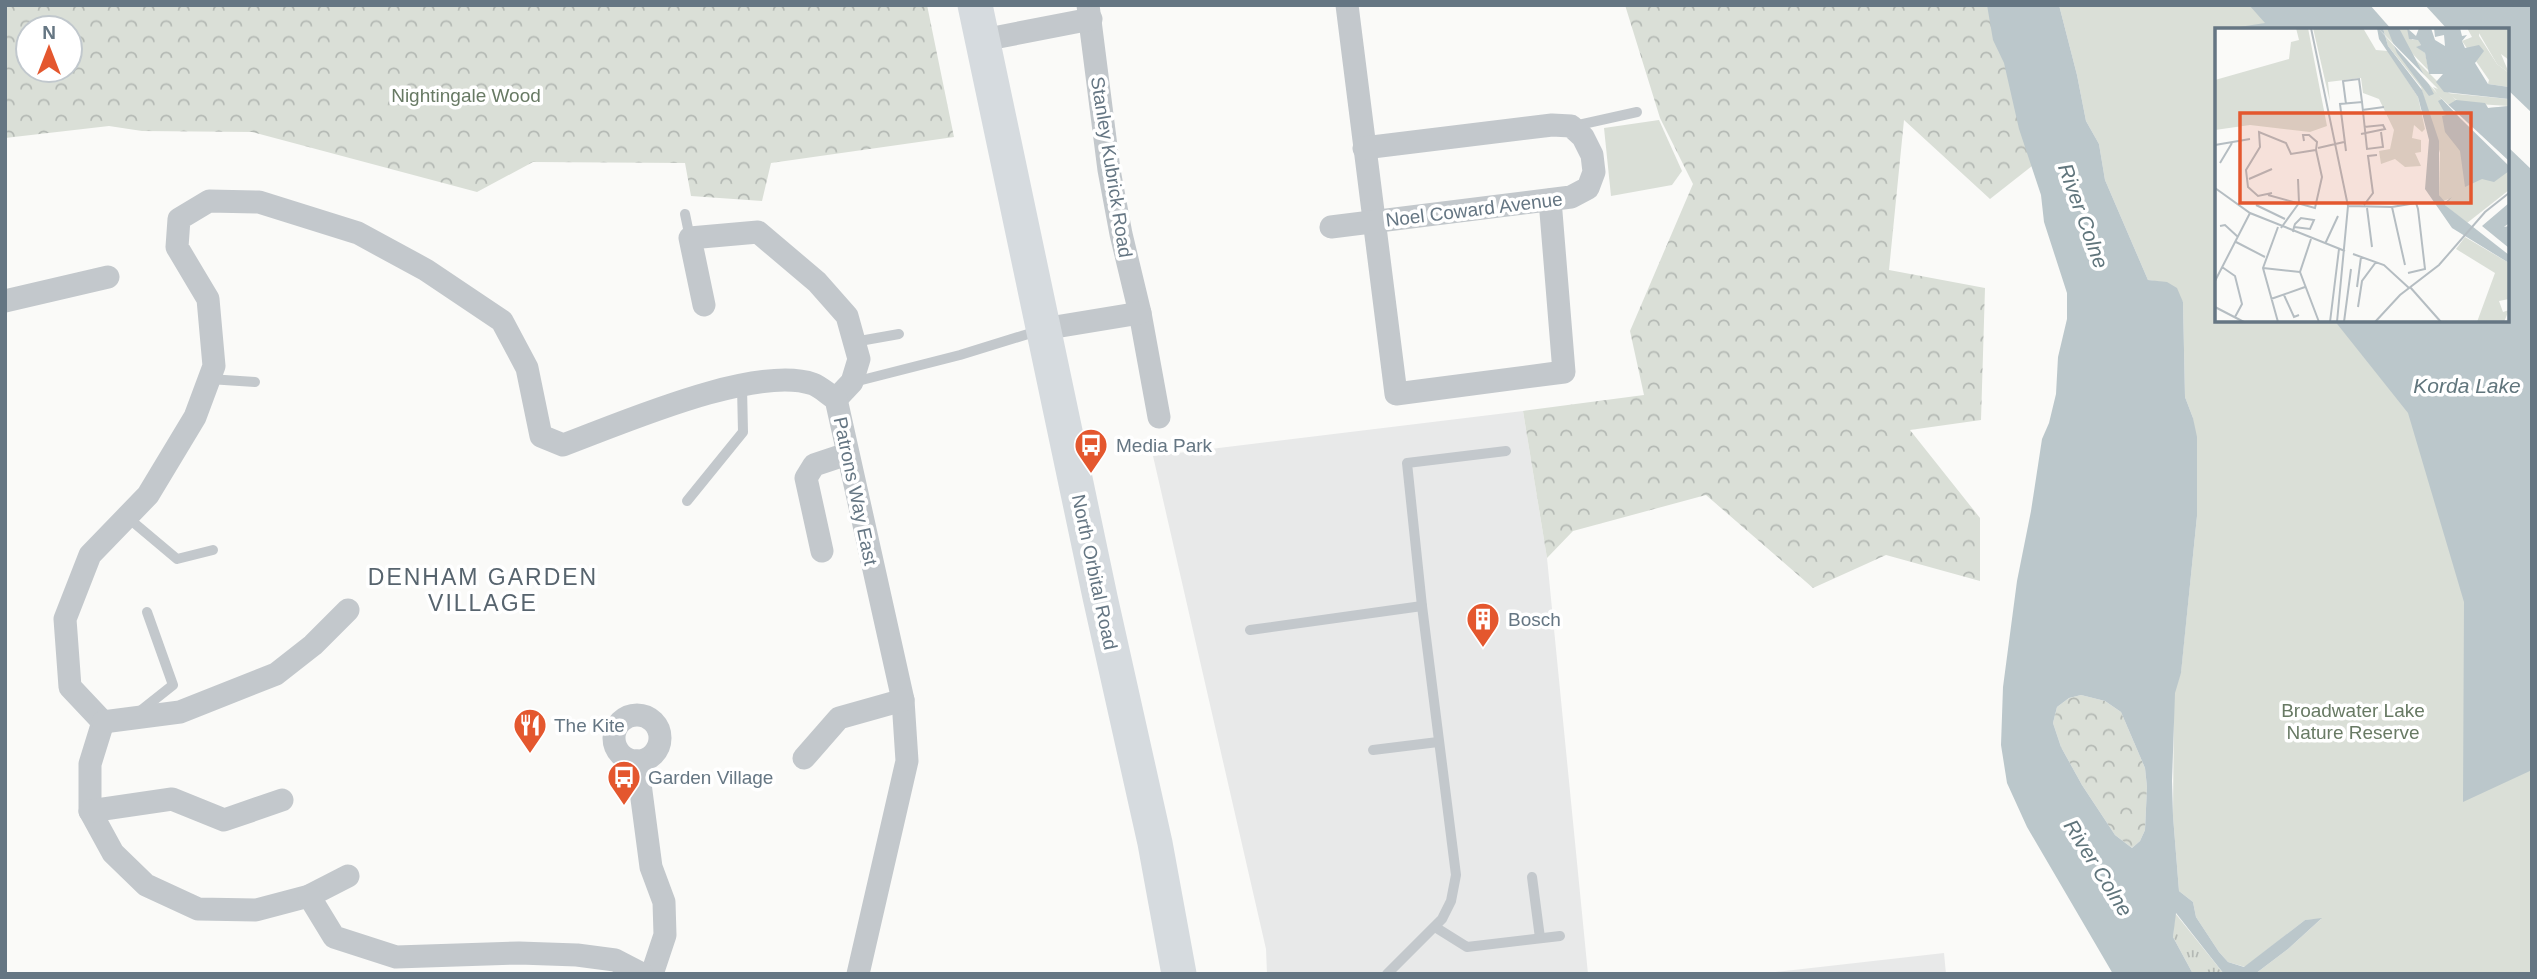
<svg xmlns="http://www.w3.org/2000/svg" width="2537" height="979" viewBox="0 0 2537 979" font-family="Arial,sans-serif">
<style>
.built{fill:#e8e9e9}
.grass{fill:url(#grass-tufts)}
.forest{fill:url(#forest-crowns);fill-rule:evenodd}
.park{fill:#dadfd7;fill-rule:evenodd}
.water{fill:#bbc7cb;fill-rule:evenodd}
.pier{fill:#fafaf8}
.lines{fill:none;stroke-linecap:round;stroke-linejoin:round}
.service{stroke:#c3c8cc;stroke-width:10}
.minor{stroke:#c3c8cc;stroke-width:23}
.primary{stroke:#d6dbdf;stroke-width:35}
.labels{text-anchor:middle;stroke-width:7;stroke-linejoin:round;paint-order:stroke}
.park-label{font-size:19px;fill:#687a64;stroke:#fff}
.street-label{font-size:19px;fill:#657683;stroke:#fff}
.poi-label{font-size:19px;fill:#657683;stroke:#fff;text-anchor:start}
.water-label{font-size:21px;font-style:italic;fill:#60757c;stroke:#fff}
.quarter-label{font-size:23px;letter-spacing:2px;fill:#57646e;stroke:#fff}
.inset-road{fill:none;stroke:#b5bdc2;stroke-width:2}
.view{fill:#e4572e;fill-opacity:0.15;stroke:#e4572e;stroke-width:3.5}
.inset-edge{fill:none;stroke:#657683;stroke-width:3.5}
</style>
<defs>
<pattern id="grass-tufts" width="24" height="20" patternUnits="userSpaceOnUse" patternTransform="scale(1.75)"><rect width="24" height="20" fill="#dadfd7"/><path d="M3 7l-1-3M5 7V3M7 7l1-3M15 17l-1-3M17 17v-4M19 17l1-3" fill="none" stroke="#b4b9b4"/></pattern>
<pattern id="forest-crowns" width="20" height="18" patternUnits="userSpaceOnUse" patternTransform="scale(1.75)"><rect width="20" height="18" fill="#dadfd7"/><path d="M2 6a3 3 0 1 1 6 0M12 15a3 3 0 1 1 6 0" fill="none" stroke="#b4b9b4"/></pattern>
</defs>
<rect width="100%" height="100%" fill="#fafaf8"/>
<g class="built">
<path d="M 1523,411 L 1547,558 L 1588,974 L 1267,974 L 1266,949 L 1153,456 Z"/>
<path d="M 1944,953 L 1946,974 L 1758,974 Z"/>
</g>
<path class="grass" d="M 2175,913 L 2224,974 L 2193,974 L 2173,937 Z"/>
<g class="forest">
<path d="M 5,5 L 927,5 L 954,137 L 771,163 L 762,201 L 691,196 L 685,163 L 533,162 L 477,192 L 252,132 L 142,131 L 109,126 L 5,138 ZM 28,28 L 70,28 L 70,70 L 28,70 Z"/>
<path d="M 1625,5 L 1990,5 L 2032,166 L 1990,199 L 1904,120 L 1889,270 L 1985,288 L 1981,420 L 1910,430 L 1980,518 L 1980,581 L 1886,555 L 1813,588 L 1706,495 L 1573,531 L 1547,558 L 1523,411 L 1644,395 L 1630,331 L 1693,184 L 1660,118 Z"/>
<path d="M 2081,695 L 2105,701 L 2121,712 L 2145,768 L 2147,787 L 2145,830 L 2140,841 L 2132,848 L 2115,835 L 2082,785 L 2061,747 L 2053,723 L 2057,707 L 2069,698 Z"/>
</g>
<g class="park">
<path d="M 2059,5 L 2532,5 L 2532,974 L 2255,974 L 2288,949 L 2321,919 L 2305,920 L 2245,967 L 2228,962 L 2219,952 L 2196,917 L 2193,902 L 2179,891 L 2173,816 L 2174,693 L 2181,672 L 2197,516 L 2196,477 L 2193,418 L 2185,397 L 2183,302 L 2167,283 L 2148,280 L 2105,180 L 2099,144 L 2086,121 L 2077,75 ZM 2217,30 L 2507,30 L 2507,320 L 2217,320 Z"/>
<path d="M 1659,120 L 1682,171 L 1672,185 L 1611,196 L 1604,128 Z"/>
</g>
<g class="water">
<path d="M 1987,5 L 2059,5 L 2077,75 L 2086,121 L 2099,144 L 2105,180 L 2148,280 L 2167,282 L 2177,288 L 2183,302 L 2185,397 L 2193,418 L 2197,437 L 2197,516 L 2181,673 L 2175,693 L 2172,781 L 2173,816 L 2179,891 L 2193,902 L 2196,917 L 2219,952 L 2228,962 L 2244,967 L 2305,920 L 2322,918 L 2288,949 L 2255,974 L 2224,974 L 2176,913 L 2173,937 L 2193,974 L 2113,974 L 2027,827 L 2007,783 L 2001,745 L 2003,687 L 2017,581 L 2031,511 L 2042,439 L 2049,423 L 2056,394 L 2058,357 L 2067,319 L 2067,293 L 2044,222 L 2041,195 L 2019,129 L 2004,63 L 1993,40 ZM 2081,695 L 2105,701 L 2121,712 L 2145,768 L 2147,787 L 2145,830 L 2140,841 L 2132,848 L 2115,835 L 2082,785 L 2061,747 L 2053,723 L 2057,707 L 2069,698 Z"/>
<path d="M 2249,5 L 2532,5 L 2532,770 L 2463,802 L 2464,602 L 2408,413 L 2334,320 L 2507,320 L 2507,30 L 2220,30 L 2265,23 Z"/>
</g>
<g class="pier">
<path d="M 2370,5 L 2425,5 L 2448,30 L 2392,30 Z"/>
<path d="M 2507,89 L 2532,113 L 2532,170 L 2507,146 Z"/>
</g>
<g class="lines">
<g class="service">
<path d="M 1574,126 L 1637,112"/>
<path d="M 685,214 L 690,238"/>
<path d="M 854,342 L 899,334"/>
<path d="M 209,379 L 255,382"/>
<path d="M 854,382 L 960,355 L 1041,330"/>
<path d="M 687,501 L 743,432 L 742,387"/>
<path d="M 127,517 L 177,559 L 213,550"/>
<path d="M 1250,630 L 1422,606"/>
<path d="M 139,712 L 173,685 L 147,612"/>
<path d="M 1373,750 L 1438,742"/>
<path d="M 1532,877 L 1540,938"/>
<path d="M 1435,927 L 1467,947 L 1560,936"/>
<path d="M 1387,974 L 1442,919 L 1451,901 L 1456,875 L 1422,606 L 1407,463 L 1506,451"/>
</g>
<g class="minor">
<path d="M 1088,5 L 1109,170 L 1121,234 L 1140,313 L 1159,417"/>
<path d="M 1347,5 L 1396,394 L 1564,372 L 1550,200"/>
<path d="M 983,40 L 1091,19"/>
<path d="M 1331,227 L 1571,197 L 1588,188 L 1594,172 L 1592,155 L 1583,137 L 1571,126 L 1552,125 L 1364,148"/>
<path d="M 5,301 L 108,277"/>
<path d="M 704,305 L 690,238 L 758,232 L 817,282 L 847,316 L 859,359 L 852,382 L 836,399"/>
<path d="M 1043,329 L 1140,313"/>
<path d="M 822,551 L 806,478 L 814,465 L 847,454"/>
<circle cx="637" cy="738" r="23"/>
<path d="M 103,722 L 70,687 L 65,619 L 90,555 L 148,495 L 195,417 L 214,366 L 208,299 L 177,247 L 179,219 L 209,201 L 259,202 L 358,233 L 426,270 L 502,321 L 527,368 L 541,436 L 563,445 C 620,424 756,364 813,384 C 821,387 829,395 836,399 L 903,700 L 907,761 L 858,974"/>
<path d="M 103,722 L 90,764 L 90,811 L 113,853 L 146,885 L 198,909 L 256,910 L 309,896 L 348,876"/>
<path d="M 103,722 L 180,712 L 276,674 L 313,645 L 348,610"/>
<path d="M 804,758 L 839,718 L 903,700"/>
<path d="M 637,761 L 651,867 L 664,902 L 665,935 L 652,974"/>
<path d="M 90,811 L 172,799 L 224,820 L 282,800"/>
<path d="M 309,896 L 334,937 L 396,957 L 519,953 L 577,955 L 615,960 L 642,974"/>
</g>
<path class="primary" d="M 975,5 L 1100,597 L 1155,843 L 1179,974"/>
</g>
<defs>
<symbol id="bus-pin" viewBox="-11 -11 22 30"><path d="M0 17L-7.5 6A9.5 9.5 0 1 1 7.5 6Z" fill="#e4572e" stroke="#fff"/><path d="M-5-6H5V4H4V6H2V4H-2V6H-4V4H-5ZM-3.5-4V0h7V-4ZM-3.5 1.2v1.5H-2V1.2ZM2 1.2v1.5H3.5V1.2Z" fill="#fff"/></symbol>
<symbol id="building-pin" viewBox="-11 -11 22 30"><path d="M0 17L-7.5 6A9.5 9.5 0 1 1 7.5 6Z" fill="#e4572e" stroke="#fff"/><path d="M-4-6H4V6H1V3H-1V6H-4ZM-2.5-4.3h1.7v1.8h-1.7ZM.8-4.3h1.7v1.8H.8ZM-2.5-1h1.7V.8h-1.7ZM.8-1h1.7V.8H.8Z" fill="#fff"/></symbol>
<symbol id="restaurant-pin" viewBox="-11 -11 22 30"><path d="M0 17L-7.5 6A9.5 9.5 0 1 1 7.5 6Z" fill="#e4572e" stroke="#fff"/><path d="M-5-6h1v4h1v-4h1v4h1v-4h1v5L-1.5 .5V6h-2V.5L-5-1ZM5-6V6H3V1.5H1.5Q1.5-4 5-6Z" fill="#fff"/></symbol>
</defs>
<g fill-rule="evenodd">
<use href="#bus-pin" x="1072" y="426" width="38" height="52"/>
<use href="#building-pin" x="1464" y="600" width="38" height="52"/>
<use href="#restaurant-pin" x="511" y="706" width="38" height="52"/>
<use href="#bus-pin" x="605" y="758" width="38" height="52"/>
</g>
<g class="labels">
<g class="park-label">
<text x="466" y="102">Nightingale Wood</text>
<text x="2353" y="717">Broadwater Lake<tspan x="2353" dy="22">Nature Reserve</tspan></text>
</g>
<g class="street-label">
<text transform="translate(1112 167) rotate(81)" y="7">Stanley Kubrick Road</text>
<text transform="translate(1474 209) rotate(-7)" y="7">Noel Coward Avenue</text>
<text transform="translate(856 491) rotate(78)" y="7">Patrons Way East</text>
<text transform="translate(1095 572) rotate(78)" y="7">North Orbital Road</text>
</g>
<g class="poi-label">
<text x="1116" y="452">Media Park</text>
<text x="1508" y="626">Bosch</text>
<text x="554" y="732">The Kite</text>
<text x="648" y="784">Garden Village</text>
</g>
<g class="water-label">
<text transform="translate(2083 216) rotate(70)" y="7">River Colne</text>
<text x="2467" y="393">Korda Lake</text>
<text transform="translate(2098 868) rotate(58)" y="7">River Colne</text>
</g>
<g class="quarter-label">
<text x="483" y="585">DENHAM GARDEN<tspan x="483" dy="26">VILLAGE</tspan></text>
</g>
</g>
<g transform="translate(2215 28)">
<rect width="294" height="294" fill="#fafaf8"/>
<path d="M 168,0 L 218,66 L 201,32 L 241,72 L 233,78 L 223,73 ZM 261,0 L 294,0 L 294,32 L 286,26 L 294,45 L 282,36 Z" fill="#dadfd7"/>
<path d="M 81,0 L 93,0 L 112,98 L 95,104 L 35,97 L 0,102 L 0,52 L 74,31 L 76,14 L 84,12 ZM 98,0 L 148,0 L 161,22 L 173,23 L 203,69 L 210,101 L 207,104 L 199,97 L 197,110 L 206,112 L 206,124 L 200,125 L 206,138 L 190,139 L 180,131 L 166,136 L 164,123 L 175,121 L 179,102 L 164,71 L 148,65 L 146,50 L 113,54 L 115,74 ZM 184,0 L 192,0 L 197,12 L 203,11 L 206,17 L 202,19 L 210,25 L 214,43 L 193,21 ZM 232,65 L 294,71 L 294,78 L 246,75 ZM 250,209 L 294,235 L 294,271 L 284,273 L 288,284 L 294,282 L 289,294 L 262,294 L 280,245 L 241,221 Z" fill="#dadfd7"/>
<path d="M 252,0 L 264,1 L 264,8 L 282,36 L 294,45 L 294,59 L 273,56 L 274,52 L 247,13 L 257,9 Z" fill="#dadfd7"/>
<path d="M 168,0 L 184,0 L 219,66 L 233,77 L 241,72 L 270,75 L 273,80 L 294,78 L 294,162 L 252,195 L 230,177 L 234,171 L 228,173 L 224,167 L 225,125 L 206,59 L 173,18 Z" fill="#dadfd7"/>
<path d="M 162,0 L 168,0 L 173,18 L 207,62 L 224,113 L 224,167 L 230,174 L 237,169 L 230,177 L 294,227 L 294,235 L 237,200 L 210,161 L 214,112 L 203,69 L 164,11 ZM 172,0 L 184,0 L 219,66 L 214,68 L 182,25 ZM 192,0 L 201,8 L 204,0 L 216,0 L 220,12 L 230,18 L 229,7 L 220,9 L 219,0 L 245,0 L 247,8 L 252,7 L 247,13 L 250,20 L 264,17 L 269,23 L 260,35 L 273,56 L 294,59 L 294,71 L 229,64 L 221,54 L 228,46 L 214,46 L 210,25 L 201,19 L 206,17 L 203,12 L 194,11 ZM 227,71 L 233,77 L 241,72 L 270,75 L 273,80 L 294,78 L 294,143 L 279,154 L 267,151 L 250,159 L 245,123 L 230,104 L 227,88 L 231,87 L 223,73 ZM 294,175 L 294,195 L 289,199 L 294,198 L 294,220 L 267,198 Z" fill="#bbc7cb"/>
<path d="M 163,0 L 223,61 L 218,59 L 222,65 ZM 224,68 L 294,133 L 294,138 L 245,90 Z" fill="#fafaf8"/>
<path class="inset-road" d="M 96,0 L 133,178 L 122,294M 131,76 L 128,53 L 144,51 L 147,74M 147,82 L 169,79M 146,106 L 170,101 L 168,97 L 149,99M 89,113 L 88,107 L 94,107 L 102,114 L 101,122M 0,117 L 35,111M 103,120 L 129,114M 131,123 L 125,76 L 147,74 L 152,121 L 168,119 L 166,104M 5,135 L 17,115M 34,151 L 57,141M 83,151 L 84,175M 0,160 L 35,185 L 130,223M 53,167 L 100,180 L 107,149 L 101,122 L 76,126 L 71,115 L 44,104 L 45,119 L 31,142 L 33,159 L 43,168 L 57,165M 41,177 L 70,191M 149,177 L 158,165 L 153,128 L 162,127M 133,178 L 177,179 L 190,237M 177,179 L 201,175 L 203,181 L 210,241 L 193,245M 152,180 L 157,219M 5,198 L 10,197 L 23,209M 66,200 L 84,175M 78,204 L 79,199 L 80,196 L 86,190 L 99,192 L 95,201 L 79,199M 96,211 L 85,244 L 104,294M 21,214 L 50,229M 110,216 L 123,188M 138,226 L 169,237 L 194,260M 7,239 L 20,248 L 27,276 L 20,289M 48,240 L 85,244M 0,253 L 35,185M 142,259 L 146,229M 195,259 L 226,294M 69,267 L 79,289 L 84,287M 56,271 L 90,259M 0,279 L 29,294M 143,279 L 147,253 L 161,234M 63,294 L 48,240 L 63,199M 115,294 L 124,221M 129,294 L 136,241M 160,294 L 185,267 L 224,237 L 270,184 L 294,165"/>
<path class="view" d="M 25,85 L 256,85 L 256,175 L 25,175 Z"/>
<rect width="294" height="294" class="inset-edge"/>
</g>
<rect width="2537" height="979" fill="none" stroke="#657683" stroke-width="14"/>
<g transform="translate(49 49)"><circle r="33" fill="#ffffff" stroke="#c1c8cd" stroke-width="2"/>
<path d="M0-5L12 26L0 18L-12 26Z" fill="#e4572e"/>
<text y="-10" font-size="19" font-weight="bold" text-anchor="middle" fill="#657683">N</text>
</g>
</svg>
